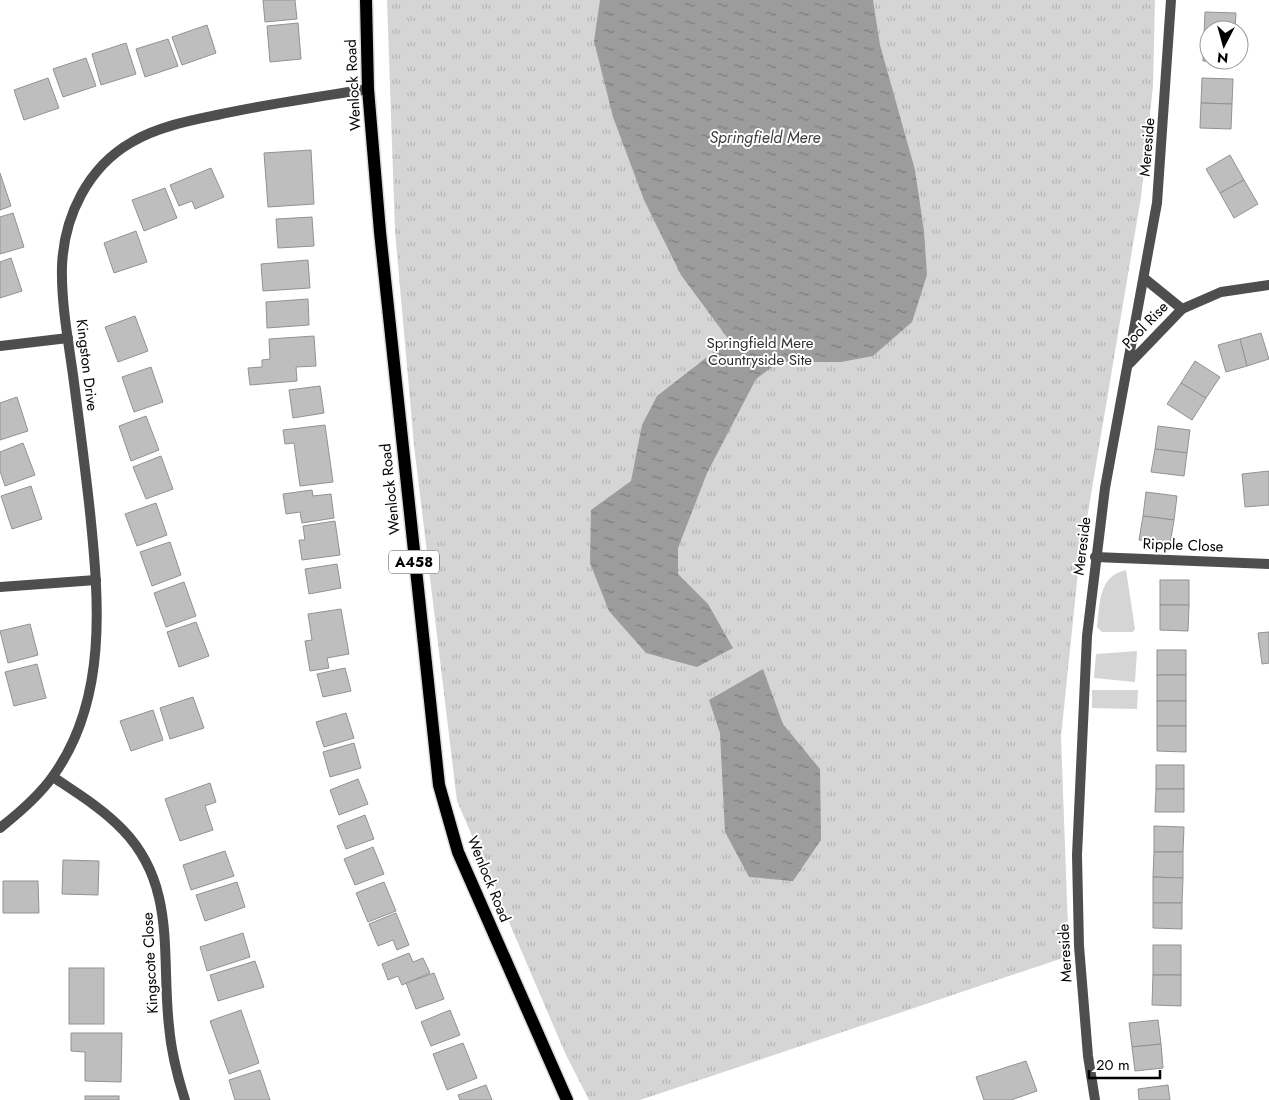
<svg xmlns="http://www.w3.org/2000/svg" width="1269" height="1100" viewBox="0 0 1269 1100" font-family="Jost,sans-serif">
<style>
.grass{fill:#d5d5d5}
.park{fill:url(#park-tufts)}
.water{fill:url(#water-ripples)}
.building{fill:#bebebe;stroke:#929292}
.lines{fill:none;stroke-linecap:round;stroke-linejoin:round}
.primary-casing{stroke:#dbdbdb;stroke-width:15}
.minor{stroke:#4e4e4e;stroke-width:10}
.primary{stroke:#000;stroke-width:12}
.labels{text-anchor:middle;stroke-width:4;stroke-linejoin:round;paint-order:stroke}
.shield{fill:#fff;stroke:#4c4c4c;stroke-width:1}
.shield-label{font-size:14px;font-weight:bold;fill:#000}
.street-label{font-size:15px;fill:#000;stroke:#fff}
.park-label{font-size:15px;fill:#2c2c2c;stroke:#fff}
.water-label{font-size:16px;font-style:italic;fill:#3d3d3d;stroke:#fff}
</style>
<defs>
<pattern id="park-tufts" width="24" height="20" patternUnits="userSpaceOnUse" patternTransform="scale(1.25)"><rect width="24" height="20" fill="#d5d5d5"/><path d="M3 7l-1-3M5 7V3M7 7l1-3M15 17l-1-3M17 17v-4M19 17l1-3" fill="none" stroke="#b5b5b5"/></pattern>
<pattern id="water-ripples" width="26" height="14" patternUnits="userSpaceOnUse" patternTransform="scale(1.25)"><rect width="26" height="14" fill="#9c9c9c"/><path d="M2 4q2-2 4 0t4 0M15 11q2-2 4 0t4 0" fill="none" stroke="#7d7d7d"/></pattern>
</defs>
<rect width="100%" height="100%" fill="#fff"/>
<g class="grass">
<path d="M 1126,570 L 1135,629 L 1133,632 L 1102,632 L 1097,627 C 1100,604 1098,576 1126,570 Z"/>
<path d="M 1137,651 L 1135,682 L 1094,678 L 1096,654 Z"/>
<path d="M 1092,690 L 1138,690 L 1137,709 L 1092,708 Z"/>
</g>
<path class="park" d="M 387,0 L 1155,0 L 1153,86 L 1141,197 L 1078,572 L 1061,737 L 1069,956 L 640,1100 L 589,1100 L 566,1055 L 457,801 L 414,445 L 395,231 Z"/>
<g class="water">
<path d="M 600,0 L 873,0 L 880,45 L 915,170 L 924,231 L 927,275 L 912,322 L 873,356 L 841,362 L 779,362 L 756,379 L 707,473 L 678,548 L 678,574 L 708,604 L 733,648 L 697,667 L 646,653 L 609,611 L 590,563 L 591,510 L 631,481 L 642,425 L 657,396 L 729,340 L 681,275 L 644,200 L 613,117 L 594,41 Z"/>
<path d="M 763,669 L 783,724 L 820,769 L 821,840 L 793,881 L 749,877 L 725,832 L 720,733 L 709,700 Z"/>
</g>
<g class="building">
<path d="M 263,0 L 295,0 L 297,19 L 265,22 Z"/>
<path d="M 1205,12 L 1236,13 L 1235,30 L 1209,30 L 1209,36 L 1204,36 Z"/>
<path d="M 298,23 L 301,59 L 270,62 L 267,26 Z"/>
<path d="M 207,25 L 216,53 L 182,65 L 172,37 Z"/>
<path d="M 1204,36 L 1209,36 L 1209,60 L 1234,60 L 1234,62 L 1203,61 Z"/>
<path d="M 168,39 L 178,66 L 145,77 L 136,49 Z"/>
<path d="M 126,43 L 136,74 L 101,85 L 92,54 Z"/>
<path d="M 86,58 L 96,86 L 63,97 L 53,69 Z"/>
<path d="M 48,78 L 59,108 L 24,120 L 14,90 Z"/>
<path d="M 1202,78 L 1233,79 L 1232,104 L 1201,103 Z"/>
<path d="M 1201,103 L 1232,104 L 1231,129 L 1200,128 Z"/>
<path d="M 311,150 L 314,204 L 268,207 L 264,153 Z"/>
<path d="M 1230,155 L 1244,180 L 1220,193 L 1206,169 Z"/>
<path d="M 211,168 L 224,197 L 195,209 L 192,201 L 179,206 L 170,185 Z"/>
<path d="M 0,173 L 11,206 L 0,210 Z"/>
<path d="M 1244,180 L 1258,204 L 1234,218 L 1220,193 Z"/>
<path d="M 165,188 L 177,218 L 144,231 L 132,200 Z"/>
<path d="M 13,213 L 24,247 L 0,254 L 0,217 Z"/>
<path d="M 312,217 L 314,246 L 278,248 L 276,219 Z"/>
<path d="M 136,231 L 147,262 L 114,273 L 104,243 Z"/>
<path d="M 11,258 L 22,291 L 0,298 L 0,262 Z"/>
<path d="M 308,260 L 310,288 L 263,291 L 261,264 Z"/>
<path d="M 308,299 L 309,325 L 267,328 L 266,302 Z"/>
<path d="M 135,316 L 148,351 L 118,362 L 105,327 Z"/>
<path d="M 1261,333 L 1269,359 L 1247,366 L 1240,339 Z"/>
<path d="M 314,336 L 316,366 L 296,367 L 297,381 L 250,385 L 248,368 L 262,367 L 262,360 L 270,359 L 269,339 Z"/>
<path d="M 1240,339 L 1247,366 L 1226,372 L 1218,345 Z"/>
<path d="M 1195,361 L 1220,377 L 1206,398 L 1181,383 Z"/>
<path d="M 151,367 L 163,402 L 134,412 L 122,377 Z"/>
<path d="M 1181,383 L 1206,398 L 1192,420 L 1167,404 Z"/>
<path d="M 320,386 L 324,413 L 293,418 L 289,390 Z"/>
<path d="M 17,397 L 28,431 L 0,440 L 0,403 Z"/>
<path d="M 146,416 L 159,450 L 131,461 L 119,426 Z"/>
<path d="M 325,425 L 333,482 L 300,486 L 294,443 L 285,444 L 283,430 Z"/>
<path d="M 1158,426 L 1190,430 L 1187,453 L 1155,449 Z"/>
<path d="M 23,443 L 35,475 L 5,486 L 0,471 L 0,452 Z"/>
<path d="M 1155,449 L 1187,453 L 1184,476 L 1151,472 Z"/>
<path d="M 161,456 L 173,489 L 146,499 L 133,467 Z"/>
<path d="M 1269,471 L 1269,505 L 1245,507 L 1242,474 Z"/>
<path d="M 31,486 L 42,519 L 12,529 L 1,496 Z"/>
<path d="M 312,490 L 313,496 L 331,494 L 334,518 L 302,523 L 300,512 L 286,514 L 283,494 Z"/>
<path d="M 1146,492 L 1177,496 L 1174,520 L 1143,516 Z"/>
<path d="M 156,503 L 167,535 L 137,546 L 125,514 Z"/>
<path d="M 1143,516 L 1174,520 L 1170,544 L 1139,540 Z"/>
<path d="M 335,521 L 340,555 L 302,560 L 299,540 L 305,540 L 303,526 Z"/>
<path d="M 170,542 L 181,575 L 152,586 L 140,552 Z"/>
<path d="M 337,564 L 341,588 L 309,594 L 305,569 Z"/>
<rect x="1160" y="580" width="29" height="25"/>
<path d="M 184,582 L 196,616 L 166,627 L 154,593 Z"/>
<path d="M 1160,605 L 1189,605 L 1188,631 L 1160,630 Z"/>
<path d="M 341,609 L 349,654 L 327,658 L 329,668 L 310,671 L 305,641 L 312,640 L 308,614 Z"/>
<path d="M 196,622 L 209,656 L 179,667 L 167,632 Z"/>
<path d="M 30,624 L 38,655 L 8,663 L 0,631 Z"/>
<path d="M 1269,632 L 1269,663 L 1262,664 L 1258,633 Z"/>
<rect x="1157" y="650" width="29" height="25"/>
<path d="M 37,664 L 46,698 L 14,706 L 5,672 Z"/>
<path d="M 345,668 L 351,691 L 323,697 L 317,674 Z"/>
<rect x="1157" y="675" width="29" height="26"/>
<path d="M 193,697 L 204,728 L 170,739 L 160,708 Z"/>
<rect x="1157" y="701" width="29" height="25"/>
<path d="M 153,710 L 163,740 L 131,751 L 120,721 Z"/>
<path d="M 346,713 L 354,738 L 324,747 L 316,722 Z"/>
<path d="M 1157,726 L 1186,726 L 1186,752 L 1157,751 Z"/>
<path d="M 354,743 L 361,768 L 330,777 L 323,752 Z"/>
<rect x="1156" y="765" width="28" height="24"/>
<path d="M 358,779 L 368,804 L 339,815 L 330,790 Z"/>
<path d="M 210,783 L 216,802 L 205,806 L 213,830 L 180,841 L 165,799 Z"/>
<path d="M 1156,789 L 1184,789 L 1184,812 L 1155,812 Z"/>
<path d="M 365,815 L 374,839 L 346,849 L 337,826 Z"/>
<path d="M 1154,826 L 1184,827 L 1183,852 L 1154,852 Z"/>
<path d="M 373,847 L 384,874 L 355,885 L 344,859 Z"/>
<path d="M 225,851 L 234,876 L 191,890 L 183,865 Z"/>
<path d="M 1154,852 L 1183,852 L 1183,878 L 1153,877 Z"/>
<path d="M 63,860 L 99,861 L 98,895 L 62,894 Z"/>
<path d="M 1153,877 L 1183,878 L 1182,903 L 1153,903 Z"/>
<path d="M 3,881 L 38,881 L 39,913 L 3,913 Z"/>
<path d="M 237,882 L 245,907 L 205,921 L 196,895 Z"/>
<path d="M 384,882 L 396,911 L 368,922 L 356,893 Z"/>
<path d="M 1153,903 L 1182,903 L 1182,929 L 1153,928 Z"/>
<path d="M 396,913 L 409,945 L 397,950 L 393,940 L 378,946 L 369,924 Z"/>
<path d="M 243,933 L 250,957 L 207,971 L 200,947 Z"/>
<rect x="1153" y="945" width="28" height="30"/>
<path d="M 409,953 L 413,962 L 423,958 L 430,973 L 402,985 L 398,976 L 388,980 L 382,964 Z"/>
<path d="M 255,961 L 264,987 L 218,1001 L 210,975 Z"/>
<rect x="69" y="968" width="35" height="56"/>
<path d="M 434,973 L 444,999 L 416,1009 L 406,983 Z"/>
<path d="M 1153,975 L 1181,975 L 1181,1006 L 1152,1005 Z"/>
<path d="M 241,1010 L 259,1063 L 229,1074 L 210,1021 Z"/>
<path d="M 450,1010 L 460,1035 L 431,1046 L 421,1022 Z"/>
<path d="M 1158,1020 L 1161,1044 L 1132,1047 L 1129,1023 Z"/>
<path d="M 71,1033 L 122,1033 L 121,1082 L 85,1081 L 85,1052 L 71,1051 Z"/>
<path d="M 463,1043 L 477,1078 L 447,1090 L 433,1054 Z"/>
<path d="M 1161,1044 L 1163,1068 L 1135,1071 L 1132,1047 Z"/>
<path d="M 1026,1061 L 1037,1091 L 1011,1100 L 984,1100 L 976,1077 Z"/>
<path d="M 260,1070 L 270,1100 L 235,1100 L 229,1080 Z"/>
<path d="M 486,1085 L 492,1100 L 460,1100 L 458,1095 Z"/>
<path d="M 1168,1085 L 1170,1100 L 1139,1100 L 1138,1089 Z"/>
<rect x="85" y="1096" width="34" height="4"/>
</g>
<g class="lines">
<defs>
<path id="primary" d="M 366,0 L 368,89 L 380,232 L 439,785 L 458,852 L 567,1100"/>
</defs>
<use href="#primary" class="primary-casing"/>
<g class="minor">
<path d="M 1145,279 L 1182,309"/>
<path d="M 0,346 L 68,338"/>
<path d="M 1130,363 L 1182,309 L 1221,292 L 1269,285"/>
<path d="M 1095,557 L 1269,564"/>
<path d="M 0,587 L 96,580"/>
<path d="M 53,777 C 77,793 103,809 123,830 C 177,886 161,956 169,1026 C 171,1051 177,1075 185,1100"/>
<path d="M 0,828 C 19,813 39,796 53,776 C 108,700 99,601 90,512 C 85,466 79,421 73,375 C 68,339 61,302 62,266 C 64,216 88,167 132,142 C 157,127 188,121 217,115 C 267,104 318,97 368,89"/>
<path d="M 1095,1100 L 1088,1056 L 1079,946 L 1077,855 L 1087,636 L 1105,488 L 1157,203 L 1171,0"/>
</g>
<use href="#primary" class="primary"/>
</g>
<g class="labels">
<rect class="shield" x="389" y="550.5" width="50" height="23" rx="4"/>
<g class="shield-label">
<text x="414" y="567">A458</text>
</g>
<g class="street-label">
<text transform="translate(353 85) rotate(-93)" y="5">Wenlock Road</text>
<text transform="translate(1147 147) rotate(-85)" y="5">Mereside</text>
<text transform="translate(1145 325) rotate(-46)" y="5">Pool Rise</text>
<text transform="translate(87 365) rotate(83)" y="5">Kingston Drive</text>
<text transform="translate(390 489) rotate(-96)" y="5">Wenlock Road</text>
<text transform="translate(1183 545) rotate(2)" y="5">Ripple Close</text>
<text transform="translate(1082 546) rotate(-83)" y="5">Mereside</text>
<text transform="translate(489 879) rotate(68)" y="5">Wenlock Road</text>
<text transform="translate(1065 953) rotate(-93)" y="5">Mereside</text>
<text transform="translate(150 963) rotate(-93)" y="5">Kingscote Close</text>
</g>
<g class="park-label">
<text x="760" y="348">Springfield Mere<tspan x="760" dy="17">Countryside Site</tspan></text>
</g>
<g class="water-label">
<text x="765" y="143">Springfield Mere</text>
</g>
</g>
<g transform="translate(1224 45) rotate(186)"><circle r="24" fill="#ffffff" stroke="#999999"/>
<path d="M0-4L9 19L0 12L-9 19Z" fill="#000000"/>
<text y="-8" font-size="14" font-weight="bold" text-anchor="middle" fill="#000000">N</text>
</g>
<path d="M1089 1070v8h71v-8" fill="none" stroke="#000000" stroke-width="2.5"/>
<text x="1096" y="1070" font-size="15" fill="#000000" stroke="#ffffff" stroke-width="4" paint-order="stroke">20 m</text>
</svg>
